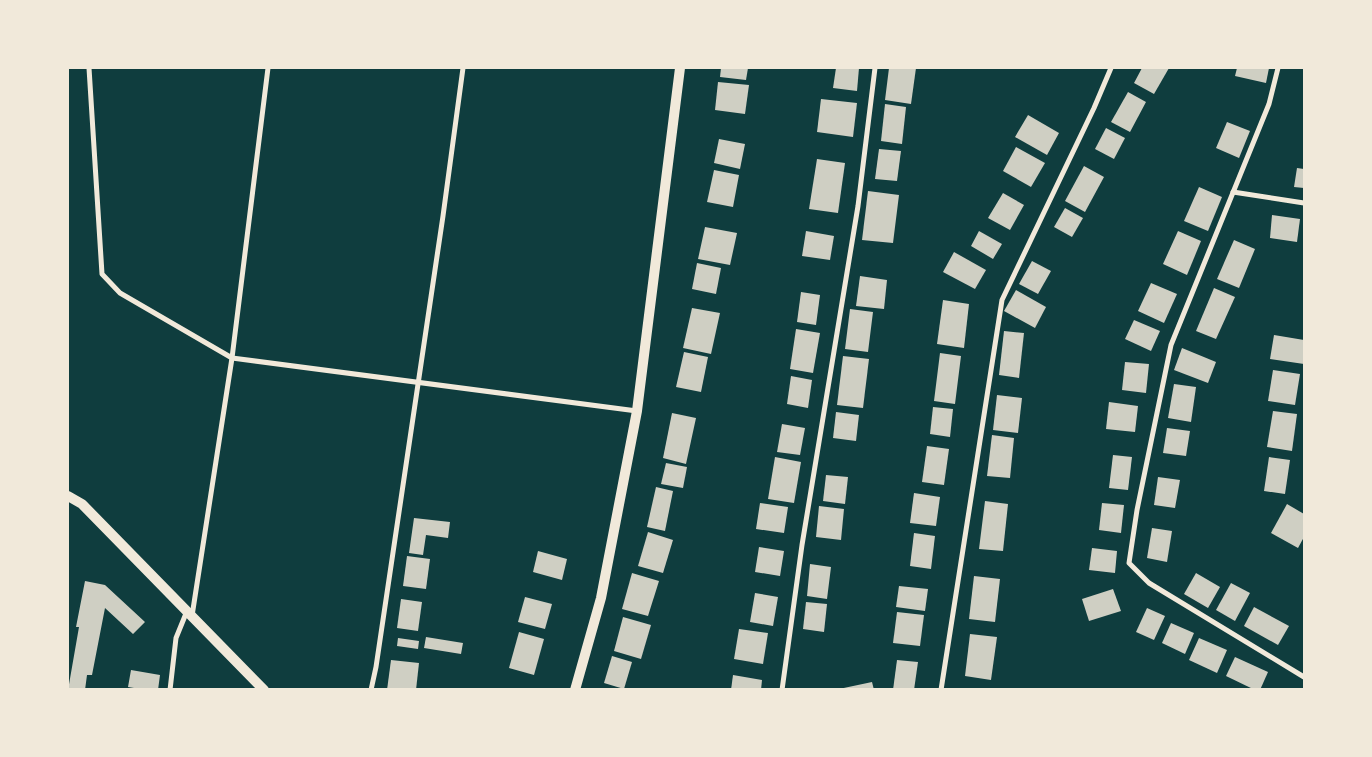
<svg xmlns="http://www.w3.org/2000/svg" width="1372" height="757" viewBox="0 0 1372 757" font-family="Arial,sans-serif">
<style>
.building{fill:#cfcfc3}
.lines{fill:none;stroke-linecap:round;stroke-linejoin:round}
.minor{stroke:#f1e9da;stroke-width:5}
.secondary{stroke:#f1e9da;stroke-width:10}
</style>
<rect width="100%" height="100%" fill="#0f3d3e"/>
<g class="building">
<path d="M 721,68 L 748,68 L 746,80 L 720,77 Z"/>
<path d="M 836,68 L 859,68 L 857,91 L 833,88 Z"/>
<path d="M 889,68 L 916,68 L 911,104 L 885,100 Z"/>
<path d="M 1142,68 L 1169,68 L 1154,94 L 1134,83 Z"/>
<path d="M 1237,68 L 1269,68 L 1266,83 L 1235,76 Z"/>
<path d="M 718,82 L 749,85 L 745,114 L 715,110 Z"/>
<path d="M 1128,92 L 1146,102 L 1130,132 L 1111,122 Z"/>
<path d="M 821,99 L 857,103 L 853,137 L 817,132 Z"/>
<path d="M 885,104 L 906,107 L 902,144 L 881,141 Z"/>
<path d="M 1028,115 L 1059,133 L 1047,155 L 1015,137 Z"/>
<path d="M 1227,122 L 1250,131 L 1239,158 L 1216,148 Z"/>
<path d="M 1106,128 L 1125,138 L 1114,159 L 1095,149 Z"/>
<path d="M 719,139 L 745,144 L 740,169 L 714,163 Z"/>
<path d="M 1016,147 L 1045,163 L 1031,187 L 1003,171 Z"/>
<path d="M 879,149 L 901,151 L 897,181 L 875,179 Z"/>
<path d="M 817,159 L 845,163 L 838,213 L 809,209 Z"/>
<path d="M 1084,166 L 1104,177 L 1085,212 L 1065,201 Z"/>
<path d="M 1297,168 L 1304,169 L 1304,188 L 1294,187 Z"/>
<path d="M 714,170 L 739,175 L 733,207 L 707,202 Z"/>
<path d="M 1199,187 L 1222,197 L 1208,231 L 1184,221 Z"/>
<path d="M 868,191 L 899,195 L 893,243 L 862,240 Z"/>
<path d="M 1003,193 L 1024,205 L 1010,230 L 988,218 Z"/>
<path d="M 1065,208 L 1083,218 L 1072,237 L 1054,227 Z"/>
<path d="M 1272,215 L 1300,219 L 1297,242 L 1270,238 Z"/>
<path d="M 705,227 L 737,233 L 730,265 L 698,259 Z"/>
<path d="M 806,231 L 834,236 L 830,260 L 802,256 Z"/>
<path d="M 979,231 L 1002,244 L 993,259 L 971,246 Z"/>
<path d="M 1178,231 L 1201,241 L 1187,275 L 1163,264 Z"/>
<path d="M 1234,240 L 1255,249 L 1239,288 L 1217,279 Z"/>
<path d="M 954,252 L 986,270 L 975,289 L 943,272 Z"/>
<path d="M 1032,261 L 1051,271 L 1038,294 L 1019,284 Z"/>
<path d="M 697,263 L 721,268 L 716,294 L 692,289 Z"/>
<path d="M 860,276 L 887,280 L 884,309 L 856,306 Z"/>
<path d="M 1151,283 L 1177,294 L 1164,323 L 1138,311 Z"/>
<path d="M 1214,288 L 1235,297 L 1216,339 L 1196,331 Z"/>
<path d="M 1016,290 L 1046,307 L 1035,328 L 1004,311 Z"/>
<path d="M 801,292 L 820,295 L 816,325 L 797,322 Z"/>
<path d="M 943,300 L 969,304 L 964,348 L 937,344 Z"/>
<path d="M 692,308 L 720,313 L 711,354 L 683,348 Z"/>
<path d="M 850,309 L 873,312 L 868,352 L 845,349 Z"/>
<path d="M 1134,320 L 1160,331 L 1151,351 L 1125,339 Z"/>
<path d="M 796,329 L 820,333 L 813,373 L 790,369 Z"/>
<path d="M 1004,331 L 1024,333 L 1019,378 L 999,375 Z"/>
<path d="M 1274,335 L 1304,340 L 1304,364 L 1270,359 Z"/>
<path d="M 1182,348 L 1216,362 L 1208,383 L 1174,370 Z"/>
<path d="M 684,352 L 708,357 L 701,392 L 676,387 Z"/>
<path d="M 940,353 L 961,356 L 955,404 L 934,401 Z"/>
<path d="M 843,356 L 869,359 L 863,408 L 837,405 Z"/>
<path d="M 1125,362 L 1149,364 L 1146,393 L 1122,390 Z"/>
<path d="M 1273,370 L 1300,374 L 1295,405 L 1268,401 Z"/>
<path d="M 791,376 L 812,380 L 808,408 L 787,404 Z"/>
<path d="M 1174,384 L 1196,387 L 1191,422 L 1168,418 Z"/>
<path d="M 997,395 L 1022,398 L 1018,433 L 993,430 Z"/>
<path d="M 1109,402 L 1138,406 L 1135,432 L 1106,429 Z"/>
<path d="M 933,407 L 953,409 L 950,437 L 930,434 Z"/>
<path d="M 1273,411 L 1297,414 L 1292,451 L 1267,447 Z"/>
<path d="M 836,412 L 859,415 L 856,441 L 833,438 Z"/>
<path d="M 672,413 L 696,418 L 686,464 L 663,458 Z"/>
<path d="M 782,424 L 805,428 L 800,455 L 777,452 Z"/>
<path d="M 1167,428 L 1190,431 L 1186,456 L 1163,453 Z"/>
<path d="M 992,435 L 1014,438 L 1010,478 L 987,476 Z"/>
<path d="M 927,446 L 949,449 L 944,485 L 922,482 Z"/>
<path d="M 1113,455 L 1132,457 L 1128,490 L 1109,488 Z"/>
<path d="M 775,457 L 801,462 L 794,503 L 768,499 Z"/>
<path d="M 1269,457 L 1290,460 L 1285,494 L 1264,491 Z"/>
<path d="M 666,463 L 687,467 L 683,488 L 661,484 Z"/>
<path d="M 826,475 L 848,477 L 845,504 L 823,501 Z"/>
<path d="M 1158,477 L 1180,480 L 1175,508 L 1154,505 Z"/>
<path d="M 656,487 L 673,491 L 665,531 L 647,527 Z"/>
<path d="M 914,493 L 940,497 L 936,526 L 910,523 Z"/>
<path d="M 985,501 L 1008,504 L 1003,551 L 979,549 Z"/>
<path d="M 760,503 L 788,507 L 784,533 L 756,529 Z"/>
<path d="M 1102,503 L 1124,505 L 1121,533 L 1099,530 Z"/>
<path d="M 1287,504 L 1304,514 L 1304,537 L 1298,548 L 1271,533 Z"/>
<path d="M 819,506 L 844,509 L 841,540 L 816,537 Z"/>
<path d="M 414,518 L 450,522 L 448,538 L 426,535 L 423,555 L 409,553 Z"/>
<path d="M 1152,528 L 1172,531 L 1167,562 L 1147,558 Z"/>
<path d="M 648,532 L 673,540 L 663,573 L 638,566 Z"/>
<path d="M 914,533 L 935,536 L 931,569 L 910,566 Z"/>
<path d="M 759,547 L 784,551 L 780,576 L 755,572 Z"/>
<path d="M 1092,548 L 1117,551 L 1115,573 L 1089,570 Z"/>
<path d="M 538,551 L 567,559 L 562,580 L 533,572 Z"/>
<path d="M 407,556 L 430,559 L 426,589 L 403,586 Z"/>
<path d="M 810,564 L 831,567 L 827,599 L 807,596 Z"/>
<path d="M 632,573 L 659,581 L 648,616 L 622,609 Z"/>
<path d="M 1196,573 L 1220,587 L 1208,608 L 1184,594 Z"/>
<path d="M 974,576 L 1000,579 L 995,622 L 969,619 Z"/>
<path d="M 85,581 L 105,585 L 145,622 L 133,634 L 105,608 L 92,675 L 87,675 L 85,690 L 68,690 L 79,627 L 76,627 Z"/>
<path d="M 1231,583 L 1250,593 L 1235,621 L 1216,610 Z"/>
<path d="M 899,586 L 928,589 L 925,611 L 896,607 Z"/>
<path d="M 1113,589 L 1121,611 L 1089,621 L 1082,599 Z"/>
<path d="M 755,593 L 778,597 L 773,626 L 750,622 Z"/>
<path d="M 525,597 L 552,604 L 545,629 L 518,622 Z"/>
<path d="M 401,599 L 422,602 L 418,631 L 397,628 Z"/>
<path d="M 806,602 L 827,604 L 824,632 L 803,629 Z"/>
<path d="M 1254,607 L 1289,626 L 1278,645 L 1244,626 Z"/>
<path d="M 1147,608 L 1165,616 L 1154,640 L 1136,632 Z"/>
<path d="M 897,612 L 924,615 L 920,646 L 893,643 Z"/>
<path d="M 623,617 L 651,625 L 641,659 L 614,651 Z"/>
<path d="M 1171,623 L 1194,633 L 1185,654 L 1162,643 Z"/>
<path d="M 739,629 L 768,633 L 763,664 L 734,659 Z"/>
<path d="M 519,632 L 544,639 L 534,675 L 509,668 Z"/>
<path d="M 970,634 L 997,637 L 991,680 L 965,676 Z"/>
<path d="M 426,637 L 463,643 L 461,654 L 424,648 Z"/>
<path d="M 398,638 L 419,641 L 418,649 L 397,646 Z"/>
<path d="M 1199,638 L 1227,650 L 1217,673 L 1189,660 Z"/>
<path d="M 612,656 L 632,662 L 624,689 L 604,683 Z"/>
<path d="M 1235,657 L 1268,672 L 1260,690 L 1255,690 L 1226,676 Z"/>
<path d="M 391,660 L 419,663 L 416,690 L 387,690 Z"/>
<path d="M 897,660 L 918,662 L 914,690 L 893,690 Z"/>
<path d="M 131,670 L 160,675 L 158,690 L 134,690 L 134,688 L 128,687 Z"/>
<path d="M 733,675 L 762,680 L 761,690 L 731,690 Z"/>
<path d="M 872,682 L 874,690 L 839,690 L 839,689 Z"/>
</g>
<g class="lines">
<g class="minor">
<path d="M 89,68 L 102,274 L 120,293 L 232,358 L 637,411"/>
<path d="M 1278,68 L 1269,104 L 1171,345 L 1137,510 L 1129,563 L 1149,583 L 1304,677"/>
<path d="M 1233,192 L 1304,203"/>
<path d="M 192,616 L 232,358 L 268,68"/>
<path d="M 170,690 L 176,638 L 187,611"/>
<path d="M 371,690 L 376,667 L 443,216 L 463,68"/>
<path d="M 782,690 L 802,545 L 858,206 L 875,68"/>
<path d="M 941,690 L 1002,300 L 1094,108 L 1111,68"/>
</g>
<g class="secondary">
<path d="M 68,496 L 82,504 L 264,690"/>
<path d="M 575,690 L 601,598 L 637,411 L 680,68"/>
</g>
</g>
<rect width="1372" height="757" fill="none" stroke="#f1e9da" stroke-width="138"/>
</svg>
